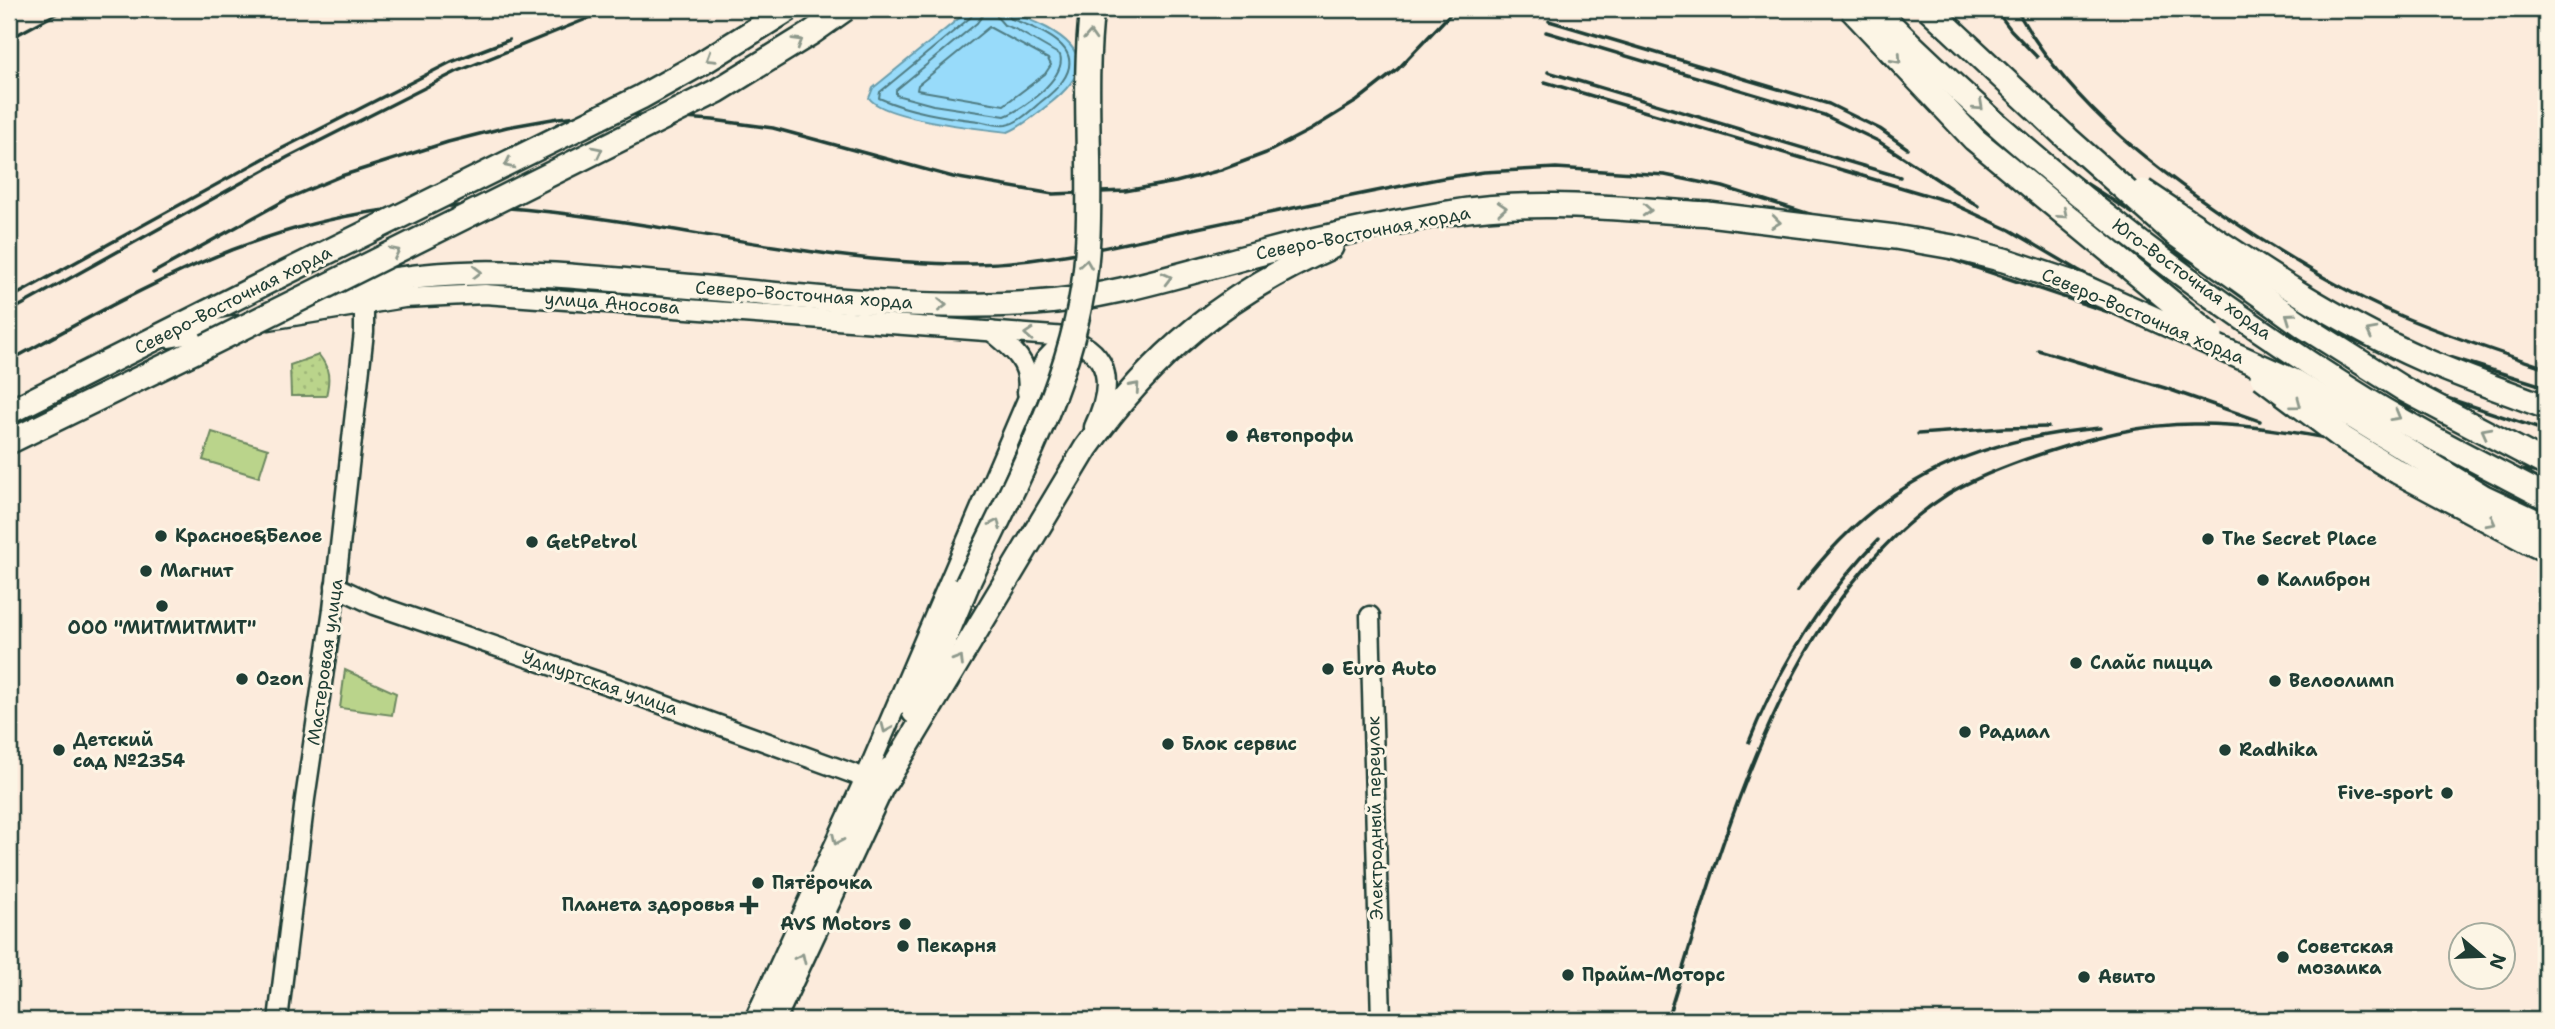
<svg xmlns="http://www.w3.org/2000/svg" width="2555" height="1029" viewBox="0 0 2555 1029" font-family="'Shantell Sans',sans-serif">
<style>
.green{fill:#bad48b;stroke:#6c8860;stroke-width:2}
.park{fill:url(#park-dots);stroke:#6c8860;stroke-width:2}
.water{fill:#98dbfa;stroke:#689cab;stroke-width:2}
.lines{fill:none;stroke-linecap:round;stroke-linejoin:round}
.shore{stroke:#4f7c83;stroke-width:2}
.minor-casing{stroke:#1f3d34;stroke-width:23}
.major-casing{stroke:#1f3d34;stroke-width:28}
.minor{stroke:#fcf5e5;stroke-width:18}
.major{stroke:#fcf5e5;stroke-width:23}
.rail{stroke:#1f3d34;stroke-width:3.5}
.major-bridge-casing{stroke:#1f3d34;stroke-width:28;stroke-linecap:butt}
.major-bridge{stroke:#fcf5e5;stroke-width:23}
.oneway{stroke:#8e998c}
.poi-dot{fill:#1f3d34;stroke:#fcf5e5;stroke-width:2.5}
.labels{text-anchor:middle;stroke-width:6;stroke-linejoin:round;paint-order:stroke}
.street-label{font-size:18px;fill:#1f3d34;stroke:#fcf5e5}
.poi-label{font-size:18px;font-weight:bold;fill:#1f3d34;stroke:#fcf5e5;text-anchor:start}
</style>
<defs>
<pattern id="park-dots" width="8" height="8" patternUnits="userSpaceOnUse" patternTransform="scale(1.75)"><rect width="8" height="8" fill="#bad48b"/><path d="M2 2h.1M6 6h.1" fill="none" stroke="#9fb779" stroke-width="1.8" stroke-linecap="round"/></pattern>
</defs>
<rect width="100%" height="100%" fill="#fcebdc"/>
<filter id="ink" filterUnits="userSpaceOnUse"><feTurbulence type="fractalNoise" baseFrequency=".0143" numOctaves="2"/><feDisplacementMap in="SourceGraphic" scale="14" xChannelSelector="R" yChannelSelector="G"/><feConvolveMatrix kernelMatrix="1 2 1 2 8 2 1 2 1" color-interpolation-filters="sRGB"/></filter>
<g filter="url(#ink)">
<g class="green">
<path d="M 212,432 L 268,449 L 259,477 L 203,460 Z"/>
<path d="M 345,670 L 396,693 L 392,715 L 340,708 Z"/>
</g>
<path class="park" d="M 319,355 C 330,369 330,379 326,396 L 291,396 L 290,365 Z"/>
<path class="water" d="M 974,9 C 1003,9 1022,15 1047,28 C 1091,52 1086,76 1048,105 C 1035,115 1023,126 1008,132 C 980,129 884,119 869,98 L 873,88 L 968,11 Z"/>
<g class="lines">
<g class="shore">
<path d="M 974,9 L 971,17 L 880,92 L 879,98 C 910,112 945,117 979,121 C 987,123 998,126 1006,125 C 1019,123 1032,109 1042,101 C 1099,57 1057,35 1009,18 L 1005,9"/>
<path d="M 983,9 L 982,16 L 977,23 L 896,90 L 896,95 L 933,105 L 1005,116 C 1024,109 1067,77 1060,55 L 1015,29 L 1004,25 L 997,17 L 996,9"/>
<path d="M 989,27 L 1048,59 L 1051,65 L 1045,74 L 1004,105 L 917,90 L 918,85 Z"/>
</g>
<defs>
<g id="minor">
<path d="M 269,320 L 404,298 L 485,294 L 1067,337 C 1113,354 1113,387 1094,427"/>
<path d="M 991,331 C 1011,347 1032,363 1027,392"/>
<path d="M 169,338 L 238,325"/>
<path d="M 335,586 L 375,605 L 617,688 L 865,778"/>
<path d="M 1370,616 L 1381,1020"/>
<path d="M 278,1020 L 305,799 L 333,609 L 364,332 L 364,304"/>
<path d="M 754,1020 L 865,778 L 1035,381 L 1045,360 L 1067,337"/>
</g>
<g id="major">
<path d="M 320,296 C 432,263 527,272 641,282 C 771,293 904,312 1035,303 C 1112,298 1187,272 1262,253 C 1322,236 1386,224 1448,213 C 1533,198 1623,209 1708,214"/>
<path d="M 9,412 L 277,277"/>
<path d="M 9,442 L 206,346"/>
<path d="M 2527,541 L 2546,550"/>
<path d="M 914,712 L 967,585"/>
<path d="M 886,781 L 1086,448 C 1153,354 1225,294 1331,247"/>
<path d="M 773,1020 L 890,769"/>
</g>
</defs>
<use href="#minor" class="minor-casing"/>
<use href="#major" class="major-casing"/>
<use href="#minor" class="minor"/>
<use href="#major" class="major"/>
<g class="rail">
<path d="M 1841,9 L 1880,58 L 1937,115 L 2011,177 L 2077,224 L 2153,269 L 2369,372 L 2546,431"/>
<path d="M 1871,9 C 1985,148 2144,246 2308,319 C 2330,329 2352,340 2375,349 C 2431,371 2490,387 2546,407"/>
<path d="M 1884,9 L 1915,44 L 1962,88 L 2033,149 L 2174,240 L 2272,289 L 2379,335 L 2546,387"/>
<path d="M 1995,9 L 2011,30 L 2037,57"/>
<path d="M 2016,9 C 2071,108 2163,176 2257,237 C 2303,266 2351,295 2401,316 C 2448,336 2498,352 2546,368"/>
<path d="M 1549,21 L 1829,104 L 1880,129 L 1907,148"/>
<path d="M 1546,32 L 1824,115 L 1878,141 L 1978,206"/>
<path d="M 9,39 L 65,9"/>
<path d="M 1548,72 L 1900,177"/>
<path d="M 1545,82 L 1947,201 L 2010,230 L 2078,270 L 2151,308 L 2187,332"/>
<path d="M 153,273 L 289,198 L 341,176 L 448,142 L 507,127 L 558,118 L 610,113 L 713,120 L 773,128 L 953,177 L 1053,194 L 1125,191 L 1176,182 L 1221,170 L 1266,153 L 1310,130 L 1357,101 L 1398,69 L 1455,9"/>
<path d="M 9,299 L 281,149 L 451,62 L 509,40"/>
<path d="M 9,312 L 288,157 L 456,72 L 611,9"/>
<path d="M 2038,350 L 2165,388 L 2260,421"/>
<path d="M 9,361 C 129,296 240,230 378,211 C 467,199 556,211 644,225 C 752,242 859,264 969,264 C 1038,264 1106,247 1174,233 C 1264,214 1353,195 1443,178 L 1484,172 L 1556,168 L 1665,175 L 1723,187 L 1896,241 L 2270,366 L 2546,448"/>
<path d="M 1918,434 L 2003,428 L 2048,427"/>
<path d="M 1797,591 C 1876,484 1969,439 2100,428"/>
<path d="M 1749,742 C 1779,667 1822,598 1878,540"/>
<path d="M 1667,1020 C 1722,845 1784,599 1948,494 C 1978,476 2011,464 2044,453 C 2093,437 2142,424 2194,424 C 2248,423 2299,434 2352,442 C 2417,453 2482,464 2546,474"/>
</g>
<defs>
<g id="major-bridge">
<path d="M 1851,9 L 1974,139 L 2211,335"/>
<path d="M 1875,9 C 2017,152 2176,279 2346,387 C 2410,428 2479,462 2546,497"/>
<path d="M 1929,9 L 2068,139 L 2175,234 L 2305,327 L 2405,390 L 2546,464"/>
<path d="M 2143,191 C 2233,251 2323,315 2422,359 C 2462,377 2505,391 2546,407"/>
<path d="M 1708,214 L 1895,237 L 1953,247 L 2004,260 L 2079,285 L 2296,382 L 2484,497 L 2546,526"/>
<path d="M 277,277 L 641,97 L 702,63 L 789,9"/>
<path d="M 206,346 L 717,91 L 811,33 L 845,9"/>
<path d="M 2262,377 L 2343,438 L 2398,472 L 2527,541"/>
<path d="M 967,585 C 1016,480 1079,371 1087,253 C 1093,172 1082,89 1092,9"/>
</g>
</defs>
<use href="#major-bridge" class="major-bridge-casing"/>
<use href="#major-bridge" class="major-bridge"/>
</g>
<defs><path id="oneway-chevron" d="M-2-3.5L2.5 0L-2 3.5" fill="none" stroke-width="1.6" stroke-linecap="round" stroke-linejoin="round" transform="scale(1.75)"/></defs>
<g class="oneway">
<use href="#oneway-chevron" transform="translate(1090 36) rotate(-87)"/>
<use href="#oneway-chevron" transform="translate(798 42) rotate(-31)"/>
<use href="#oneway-chevron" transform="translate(710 58) rotate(148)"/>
<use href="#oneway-chevron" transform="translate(1897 59) rotate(48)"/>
<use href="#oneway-chevron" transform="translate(1979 106) rotate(42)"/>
<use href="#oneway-chevron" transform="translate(598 151) rotate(-27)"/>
<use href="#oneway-chevron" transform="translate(509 164) rotate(154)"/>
<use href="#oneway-chevron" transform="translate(1502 208) rotate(-4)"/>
<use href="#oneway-chevron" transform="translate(1647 210) rotate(3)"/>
<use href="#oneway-chevron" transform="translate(2063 214) rotate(40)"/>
<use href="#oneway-chevron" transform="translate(1776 222) rotate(7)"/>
<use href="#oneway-chevron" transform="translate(395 252) rotate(-26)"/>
<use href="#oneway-chevron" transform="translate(1086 264) rotate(-82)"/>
<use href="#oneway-chevron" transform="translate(477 272) rotate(-1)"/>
<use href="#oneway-chevron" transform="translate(1167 278) rotate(-14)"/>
<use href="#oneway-chevron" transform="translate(942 305) rotate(1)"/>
<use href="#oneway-chevron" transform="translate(2290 317) rotate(-145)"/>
<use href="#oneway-chevron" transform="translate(2371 332) rotate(-152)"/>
<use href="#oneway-chevron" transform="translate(1029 334) rotate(-176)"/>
<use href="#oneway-chevron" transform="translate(1135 387) rotate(-48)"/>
<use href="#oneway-chevron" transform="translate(2297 404) rotate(37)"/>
<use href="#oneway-chevron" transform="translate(2396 416) rotate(30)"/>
<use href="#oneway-chevron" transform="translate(2486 432) rotate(-152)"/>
<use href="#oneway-chevron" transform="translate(2491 522) rotate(28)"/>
<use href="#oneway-chevron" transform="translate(996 524) rotate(-65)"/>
<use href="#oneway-chevron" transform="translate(959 660) rotate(-59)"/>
<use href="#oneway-chevron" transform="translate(886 728) rotate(113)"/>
<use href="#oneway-chevron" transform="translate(837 840) rotate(115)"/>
<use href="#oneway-chevron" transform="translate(801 958) rotate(-65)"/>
</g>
</g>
<g class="poi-dot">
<circle cx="1232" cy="436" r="7"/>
<circle cx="161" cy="536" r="7"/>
<circle cx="2208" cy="539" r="7"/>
<circle cx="532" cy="542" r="7"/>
<circle cx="146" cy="571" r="7"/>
<circle cx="2263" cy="580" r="7"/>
<circle cx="162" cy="606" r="7"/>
<circle cx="2076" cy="663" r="7"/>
<circle cx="1328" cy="669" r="7"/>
<circle cx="242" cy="679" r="7"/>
<circle cx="2275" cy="681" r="7"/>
<circle cx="1965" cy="732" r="7"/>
<circle cx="1168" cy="744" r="7"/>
<circle cx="59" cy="750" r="7"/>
<circle cx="2225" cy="750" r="7"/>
<circle cx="2447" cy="793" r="7"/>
<circle cx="758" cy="883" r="7"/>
<path d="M745.5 894.5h7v7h7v7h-7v7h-7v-7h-7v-7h7z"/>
<circle cx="905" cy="924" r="7"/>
<circle cx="903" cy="946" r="7"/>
<circle cx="2283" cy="957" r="7"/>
<circle cx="1568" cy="975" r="7"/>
<circle cx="2084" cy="977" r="7"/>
</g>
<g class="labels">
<g class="street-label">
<text transform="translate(1363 233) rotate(-11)" y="6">Северо-Восточная хорда</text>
<text transform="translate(2192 279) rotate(36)" y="6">Юго-Восточная хорда</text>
<text transform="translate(804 295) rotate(4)" y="6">Северо-Восточная хорда</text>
<text transform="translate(233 300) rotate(-27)" y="6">Северо-Восточная хорда</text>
<text transform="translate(612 303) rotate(4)" y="6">улица Аносова</text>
<text transform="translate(2143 316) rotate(23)" y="6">Северо-Восточная хорда</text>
<text transform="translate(325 662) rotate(-82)" y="6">Мастеровая улица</text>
<text transform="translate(600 683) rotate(19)" y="6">Удмуртская улица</text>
<text transform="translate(1375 818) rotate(-91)" y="6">Электродный переулок</text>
</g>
<g class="poi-label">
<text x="1246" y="442">Автопрофи</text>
<text x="175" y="542">Красное&amp;Белое</text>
<text x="2222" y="545">The Secret Place</text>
<text x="546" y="548">GetPetrol</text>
<text x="160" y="577">Магнит</text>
<text x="2277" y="586">Калиброн</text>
<text x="162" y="634" text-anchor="middle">ООО "МИТМИТМИТ"</text>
<text x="2090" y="669">Слайс пицца</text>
<text x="1342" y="675">Euro Auto</text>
<text x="256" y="685">Ozon</text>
<text x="2289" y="687">Велоолимп</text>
<text x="1979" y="738">Радиал</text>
<text x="73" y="746">Детский<tspan x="73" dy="21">сад №2354</tspan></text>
<text x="1182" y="750">Блок сервис</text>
<text x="2239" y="756">Radhika</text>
<text x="2433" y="799" text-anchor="end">Five-sport</text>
<text x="772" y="889">Пятёрочка</text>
<text x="735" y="911" text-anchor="end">Планета здоровья</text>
<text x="891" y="930" text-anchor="end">AVS Motors</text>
<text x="917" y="952">Пекарня</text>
<text x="2297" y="953">Советская<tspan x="2297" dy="21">мозаика</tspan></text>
<text x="1582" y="981">Прайм-Моторс</text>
<text x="2098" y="983">Авито</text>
</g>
</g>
<rect width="2555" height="1029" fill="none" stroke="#fcf5e5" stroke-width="35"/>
<rect x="18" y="18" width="2520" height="994" fill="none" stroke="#1f3d34" stroke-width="2.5" filter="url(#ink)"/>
<g transform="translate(2482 956) rotate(109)"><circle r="33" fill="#fcf5e5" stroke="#a4ab9e" stroke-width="2"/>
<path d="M0-5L12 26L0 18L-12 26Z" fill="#1f3d34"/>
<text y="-10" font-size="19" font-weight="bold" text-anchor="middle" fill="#1f3d34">N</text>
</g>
</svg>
